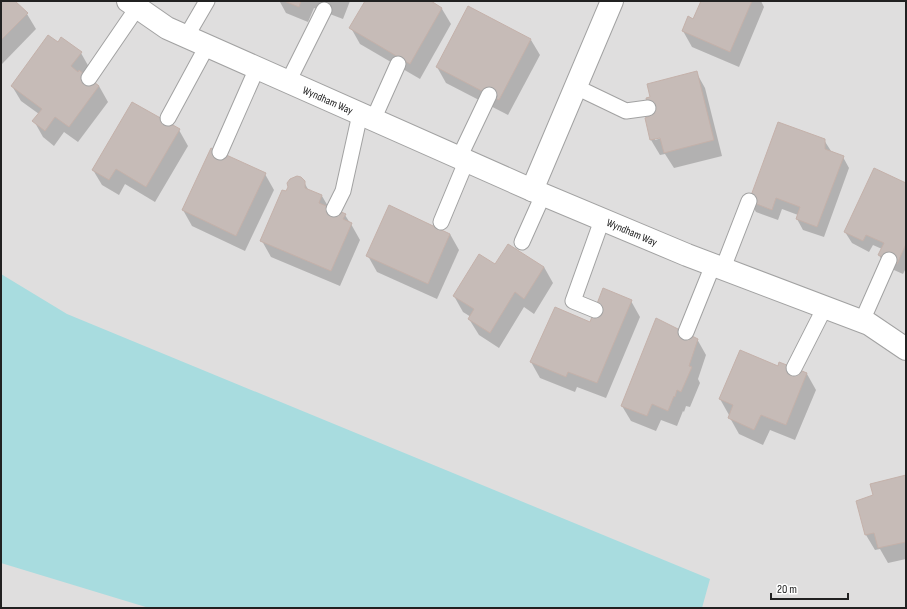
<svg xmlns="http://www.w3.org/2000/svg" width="907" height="609" viewBox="0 0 907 609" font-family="'Sofia Sans Condensed',sans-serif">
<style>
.residential{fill:#dfdede}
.water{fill:#a8dcdf}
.shadow{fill:#0003;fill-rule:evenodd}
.building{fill:#c6bbb7;stroke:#c4b1aa}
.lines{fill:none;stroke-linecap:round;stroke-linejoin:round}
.lane-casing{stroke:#a2a2a2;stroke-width:17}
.street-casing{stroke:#a2a2a2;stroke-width:24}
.lane{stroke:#fff;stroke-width:15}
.street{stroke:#fff;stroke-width:22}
.labels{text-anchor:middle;stroke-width:4;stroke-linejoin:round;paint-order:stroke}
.street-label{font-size:11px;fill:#212121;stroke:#fff}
</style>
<rect width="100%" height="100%" fill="#f1ede8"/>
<rect class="residential" x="1" y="1" width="905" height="607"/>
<path class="water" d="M 1,274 L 67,314 L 710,579 L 702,608 L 149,608 L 1,563 Z"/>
<g class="shadow">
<path d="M 1,1 L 14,1 L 27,14 L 36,29 L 1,65 Z"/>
<path d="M 278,1 L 350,1 L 343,19 L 314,8 L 308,22 L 286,13 L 280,2 Z"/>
<path d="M 366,1 L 429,1 L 442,9 L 451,24 L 420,79 L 360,44 L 351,28 Z"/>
<path d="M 702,1 L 761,1 L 764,7 L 739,67 L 692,47 L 683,31 L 688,17 L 694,20 Z"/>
<path d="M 531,40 L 540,55 L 508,115 L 446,83 L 437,67 Z"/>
<path d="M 58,43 L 81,53 L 90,69 L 85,76 L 99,86 L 108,102 L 78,142 L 64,132 L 54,146 L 43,137 L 34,121 L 39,114 L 21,101 L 12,86 Z"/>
<path d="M 696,72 L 705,88 L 722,156 L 674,168 L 665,154 L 660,155 L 651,140 L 651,117 ZM 665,137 L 655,140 L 655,138 Z"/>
<path d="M 179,130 L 188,146 L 155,202 L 125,184 L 119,195 L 102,185 L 93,170 Z"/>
<path d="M 824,140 L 831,151 L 843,157 L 849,168 L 824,237 L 803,230 L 797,219 L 798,215 L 782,209 L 778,220 L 756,212 L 750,201 Z"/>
<path d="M 265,174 L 274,190 L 245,251 L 192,226 L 183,210 Z"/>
<path d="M 304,182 L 309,191 L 322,196 L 329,208 L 345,215 L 350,223 L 351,224 L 360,240 L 340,286 L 271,257 L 262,241 L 287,192 Z"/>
<path d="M 906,184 L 906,268 L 903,274 L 885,266 L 879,255 L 882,249 L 873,245 L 869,252 L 852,243 L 845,232 Z"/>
<path d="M 450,234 L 459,250 L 437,299 L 377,272 L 368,256 Z"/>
<path d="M 496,265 L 544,267 L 553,283 L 534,314 L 524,307 L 499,348 L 479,335 L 469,319 L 471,317 L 463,312 L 454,296 Z"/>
<path d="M 631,301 L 640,317 L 606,398 L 577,387 L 575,392 L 540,378 L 531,362 L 556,308 L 591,323 Z"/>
<path d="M 697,339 L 706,355 L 698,379 L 700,383 L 690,407 L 686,406 L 684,412 L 683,411 L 677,426 L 661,420 L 656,431 L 631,421 L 622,406 Z"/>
<path d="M 780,364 L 807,374 L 816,390 L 795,440 L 770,430 L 763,445 L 739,434 L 730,418 L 731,415 L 729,415 L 720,399 L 778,367 Z"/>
<path d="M 906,476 L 906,559 L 888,563 L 880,549 L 875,550 L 866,535 L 874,496 Z"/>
</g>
<g class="building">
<path d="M 1,1 L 15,1 L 28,13 L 1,40 Z"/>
<path d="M 284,1 L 301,1 L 299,7 Z"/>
<path d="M 365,1 L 431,1 L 442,8 L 410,64 L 349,28 Z"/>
<path d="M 701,1 L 752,1 L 730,52 L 682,31 L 688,16 L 693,19 Z"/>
<path d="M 468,6 L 531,39 L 499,100 L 436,67 Z"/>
<path d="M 48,35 L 58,42 L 61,37 L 82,52 L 71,66 L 78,72 L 79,70 L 99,86 L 69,127 L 55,117 L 45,131 L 32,121 L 42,109 L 11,86 Z"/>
<path d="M 697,71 L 714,140 L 664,153 L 660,138 L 650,140 L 645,118 L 650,116 L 646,98 L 650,97 L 647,84 Z"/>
<path d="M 132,102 L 180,129 L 146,187 L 116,169 L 109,180 L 92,170 Z"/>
<path d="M 778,122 L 825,139 L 825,149 L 844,156 L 817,227 L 796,219 L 800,207 L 776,198 L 772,210 L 749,201 Z"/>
<path d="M 211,148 L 266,173 L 236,236 L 182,210 Z"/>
<path d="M 874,168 L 906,183 L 906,244 L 897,264 L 878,255 L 884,243 L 866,235 L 863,241 L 844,232 Z"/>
<path d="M 297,176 L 301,177 L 305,181 L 305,188 L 322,195 L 319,203 L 346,214 L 343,219 L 352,223 L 331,271 L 260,241 L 282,190 L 286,191 L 288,187 L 287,183 L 290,179 Z"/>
<path d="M 389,205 L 450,234 L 428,284 L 366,256 Z"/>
<path d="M 508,244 L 544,267 L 524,299 L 515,292 L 490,333 L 468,319 L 474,309 L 453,296 L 479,254 L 495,264 Z"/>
<path d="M 603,288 L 632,300 L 597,383 L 568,372 L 566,377 L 530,362 L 555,307 L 590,322 Z"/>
<path d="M 656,318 L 698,339 L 689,366 L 692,367 L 681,392 L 677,390 L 675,397 L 674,396 L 668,411 L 652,404 L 647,416 L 621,406 Z"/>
<path d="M 740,350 L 778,366 L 779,362 L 807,373 L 786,425 L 761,415 L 754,430 L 728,418 L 733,405 L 719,399 Z"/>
<path d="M 906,475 L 906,542 L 878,548 L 874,533 L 865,535 L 856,501 L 873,495 L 870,484 Z"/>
</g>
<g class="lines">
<defs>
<g id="lane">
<path d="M 186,37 L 207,1"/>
<path d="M 89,78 L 137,8"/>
<path d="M 288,82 L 324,10"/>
<path d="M 576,87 L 626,111 L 648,108"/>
<path d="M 168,118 L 207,46"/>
<path d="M 373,120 L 398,64"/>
<path d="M 220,152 L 257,68"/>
<path d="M 459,158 L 489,95"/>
<path d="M 334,209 L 343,191 L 360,114"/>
<path d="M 441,222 L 466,162"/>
<path d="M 522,242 L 543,195"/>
<path d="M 723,268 L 749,201"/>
<path d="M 595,310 L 573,301 L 602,220"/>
<path d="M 862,321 L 889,260"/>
<path d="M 686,332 L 713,265"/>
<path d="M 794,368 L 825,307"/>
</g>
<g id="street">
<path d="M 128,1 L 167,28 L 532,190 L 687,255 L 869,324 L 906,349"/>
<path d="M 532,190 L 612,1"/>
</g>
</defs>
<use href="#lane" class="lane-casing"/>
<use href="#street" class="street-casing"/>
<use href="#lane" class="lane"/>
<use href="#street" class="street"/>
</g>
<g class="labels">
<g class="street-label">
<text transform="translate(328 100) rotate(24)" y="4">Wyndham Way</text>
<text transform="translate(632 232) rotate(23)" y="4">Wyndham Way</text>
</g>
</g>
<rect width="907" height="609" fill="none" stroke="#212121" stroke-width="4"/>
<path d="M771 593v6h77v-6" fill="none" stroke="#212121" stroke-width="2"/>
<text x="777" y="593" font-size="12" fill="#212121" stroke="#ffffff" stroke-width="3" paint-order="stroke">20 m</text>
</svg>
